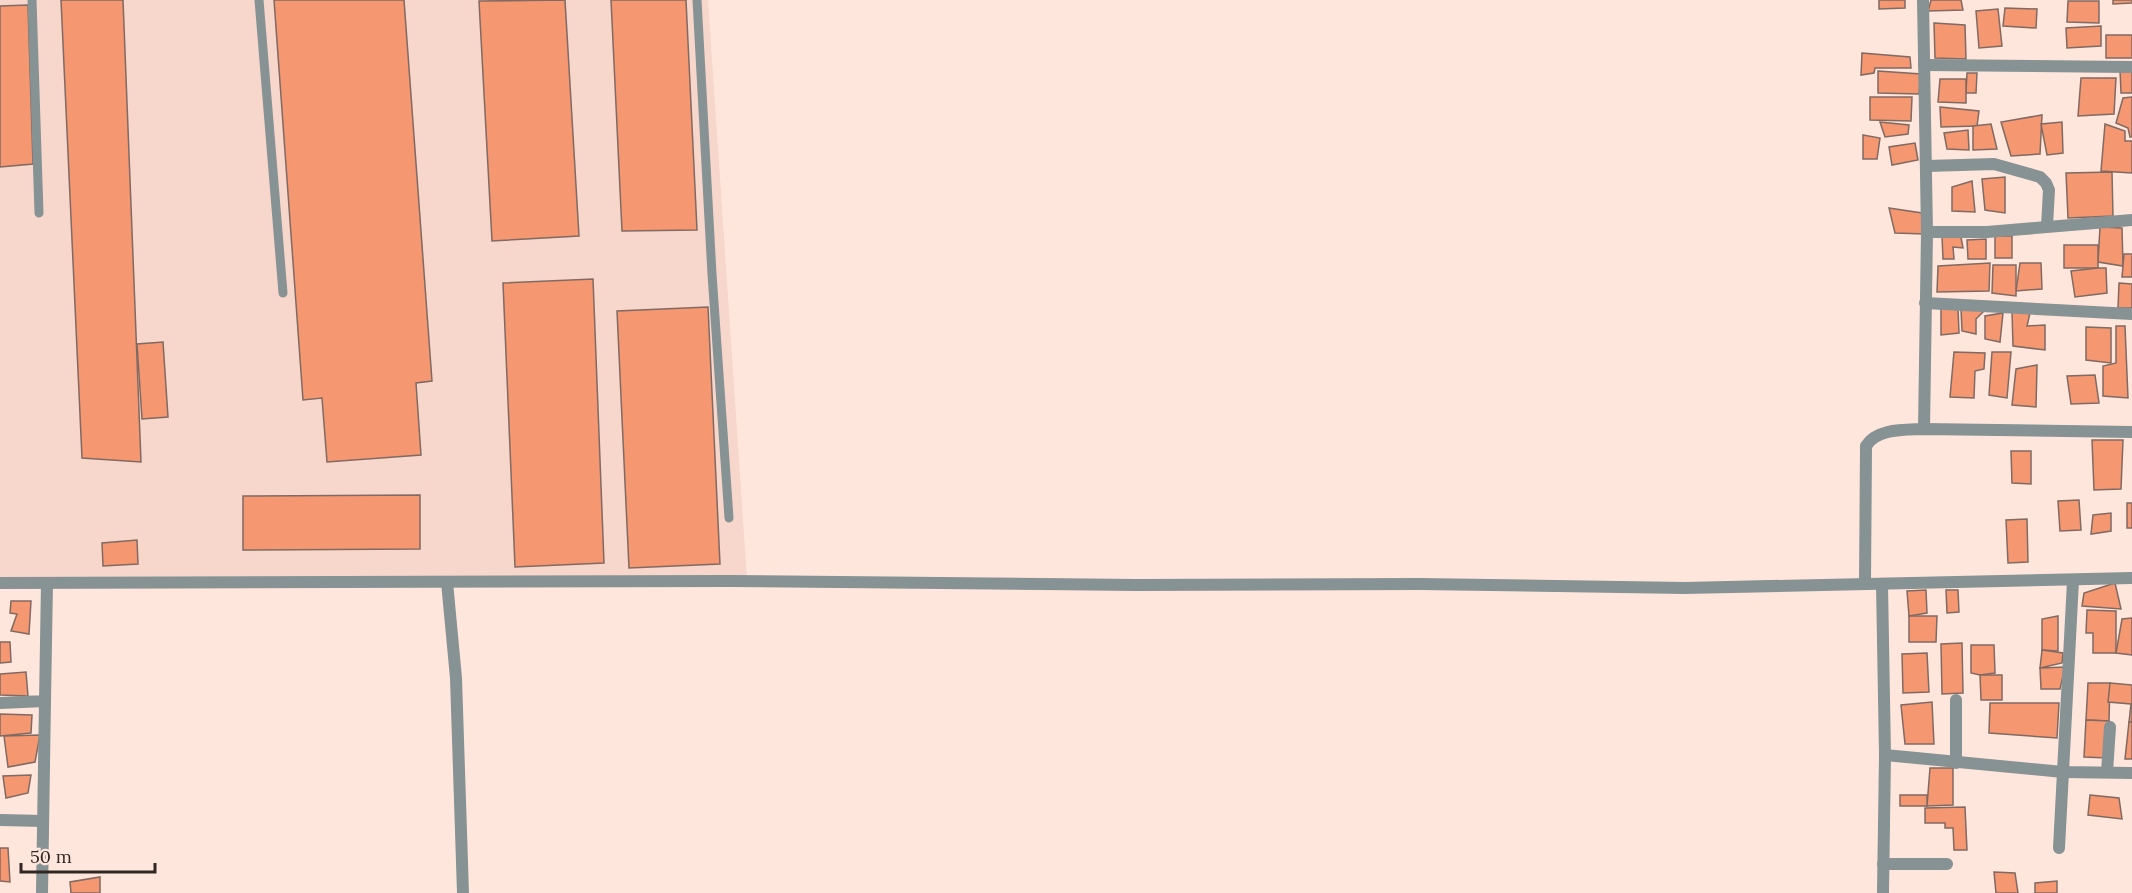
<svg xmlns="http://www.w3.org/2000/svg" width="2132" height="893" viewBox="0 0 2132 893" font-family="Lora,serif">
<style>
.built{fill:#f7d6cb}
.building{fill:#f59771;stroke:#806a62;stroke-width:1.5}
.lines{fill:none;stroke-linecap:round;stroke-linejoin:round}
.service{stroke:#869293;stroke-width:9}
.minor{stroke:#869293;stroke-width:12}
</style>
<rect width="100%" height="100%" fill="#ffe6dc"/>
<path class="built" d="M 0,0 L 708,0 L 747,579 L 0,578 Z"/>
<g class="building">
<path d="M 61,0 L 123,0 L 141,462 L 82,458 Z"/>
<path d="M 274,0 L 404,0 L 432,381 L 416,383 L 421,455 L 327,462 L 322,398 L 303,400 Z"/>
<path d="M 565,0 L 579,236 L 492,241 L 479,1 Z"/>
<path d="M 611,0 L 686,0 L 697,230 L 622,231 Z"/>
<path d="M 1879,0 L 1905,0 L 1905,8 L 1879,9 Z"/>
<path d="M 1931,0 L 1961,0 L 1963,10 L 1928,11 Z"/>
<path d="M 2113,0 L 2132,0 L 2132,3 L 2113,4 Z"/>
<path d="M 2068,1 L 2099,1 L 2099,23 L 2067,22 Z"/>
<path d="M 28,5 L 33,164 L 0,167 L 0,6 Z"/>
<path d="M 2005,8 L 2037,9 L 2036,28 L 2003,26 Z"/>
<path d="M 1998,9 L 2002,46 L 1979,48 L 1976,11 Z"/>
<path d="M 1934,23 L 1965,25 L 1966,59 L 1935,58 Z"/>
<path d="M 2101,26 L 2101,46 L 2067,48 L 2066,28 Z"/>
<rect x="2106" y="35" width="26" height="23"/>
<path d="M 1862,53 L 1910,57 L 1911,68 L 1875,68 L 1874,73 L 1861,75 Z"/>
<path d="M 2120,70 L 2132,71 L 2132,93 L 2121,93 Z"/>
<path d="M 1878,71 L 1921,74 L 1919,94 L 1878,93 Z"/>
<path d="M 1967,73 L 1977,73 L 1976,93 L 1966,93 Z"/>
<path d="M 2081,78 L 2116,78 L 2114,114 L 2078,116 Z"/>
<path d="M 1940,79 L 1966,79 L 1966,103 L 1938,102 Z"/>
<path d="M 1870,97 L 1912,97 L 1911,121 L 1870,120 Z"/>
<path d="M 2132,97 L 2132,137 L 2130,137 L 2128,128 L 2116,123 L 2123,98 Z"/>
<path d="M 1940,107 L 1979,111 L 1977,126 L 1941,127 Z"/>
<path d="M 2042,115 L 2040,154 L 2011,156 L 2001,122 Z"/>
<path d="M 1880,122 L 1909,125 L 1908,134 L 1885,137 Z"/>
<path d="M 2062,122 L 2063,153 L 2047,155 L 2041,124 Z"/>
<path d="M 1991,124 L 1997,149 L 1973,150 L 1973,126 Z"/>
<path d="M 2105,124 L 2125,131 L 2125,141 L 2132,141 L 2132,173 L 2101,171 Z"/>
<path d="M 1968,130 L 1969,150 L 1947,149 L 1944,133 Z"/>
<path d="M 1863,135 L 1880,138 L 1877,159 L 1863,159 Z"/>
<path d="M 1915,143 L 1918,160 L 1892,165 L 1889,147 Z"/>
<path d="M 2112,172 L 2113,216 L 2068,218 L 2066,173 Z"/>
<path d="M 2005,177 L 2005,213 L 1985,210 L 1982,179 Z"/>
<path d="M 1972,181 L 1975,212 L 1952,211 L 1952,187 Z"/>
<path d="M 1889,208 L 1922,213 L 1924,234 L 1895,233 Z"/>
<path d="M 2100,227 L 2122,228 L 2123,266 L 2098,262 Z"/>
<path d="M 1942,236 L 1961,237 L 1963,248 L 1953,247 L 1954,259 L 1943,259 Z"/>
<rect x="1995" y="236" width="17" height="22"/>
<path d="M 1986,239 L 1986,259 L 1968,259 L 1967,240 Z"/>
<rect x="2064" y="245" width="34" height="23"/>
<path d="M 2124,254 L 2132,254 L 2132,277 L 2122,277 Z"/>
<path d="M 1990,263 L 1989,291 L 1937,292 L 1938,266 Z"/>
<path d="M 2020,263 L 2041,263 L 2042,289 L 2016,291 Z"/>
<path d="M 1993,265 L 2016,265 L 2016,296 L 1992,293 Z"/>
<path d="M 2098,268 L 2106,268 L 2107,293 L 2075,297 L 2071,271 Z"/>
<path d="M 593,279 L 604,563 L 515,567 L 503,283 Z"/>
<path d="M 2119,283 L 2132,284 L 2132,308 L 2118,308 Z"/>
<path d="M 708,307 L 720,564 L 629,568 L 617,311 Z"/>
<path d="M 1941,307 L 1958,308 L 1959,333 L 1941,335 Z"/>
<path d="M 1961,309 L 1985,310 L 1976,319 L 1976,334 L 1962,331 Z"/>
<path d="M 2012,311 L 2030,313 L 2027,326 L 2045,325 L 2045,350 L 2013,346 Z"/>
<path d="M 2003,313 L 2000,342 L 1985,339 L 1985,316 Z"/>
<path d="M 2116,326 L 2125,326 L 2128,398 L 2103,396 L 2103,366 L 2116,363 Z"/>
<path d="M 2086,327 L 2111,328 L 2111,363 L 2086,360 Z"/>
<path d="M 163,342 L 168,417 L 142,419 L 137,344 Z"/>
<path d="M 1954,352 L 1985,353 L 1984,369 L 1975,371 L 1974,398 L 1950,397 Z"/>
<path d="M 1992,352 L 2011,352 L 2007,398 L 1989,395 Z"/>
<path d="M 2037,365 L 2036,407 L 2012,405 L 2016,369 Z"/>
<path d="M 2095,375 L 2099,403 L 2071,404 L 2067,376 Z"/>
<path d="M 2092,440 L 2123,440 L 2121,489 L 2094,490 Z"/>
<path d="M 2011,451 L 2031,451 L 2031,484 L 2012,483 Z"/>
<path d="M 420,495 L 420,549 L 243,550 L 243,496 Z"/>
<path d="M 2079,500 L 2081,530 L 2060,531 L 2058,501 Z"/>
<rect x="2127" y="503" width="5" height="25"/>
<path d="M 2111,513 L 2111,531 L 2091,534 L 2093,515 Z"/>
<path d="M 2027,519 L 2028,562 L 2008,563 L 2006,520 Z"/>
<path d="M 137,540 L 138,564 L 103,566 L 102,543 Z"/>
<path d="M 2115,583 L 2121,609 L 2082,606 L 2084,593 Z"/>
<path d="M 1926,590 L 1927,613 L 1909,616 L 1907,591 Z"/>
<path d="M 1946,590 L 1958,590 L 1959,612 L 1947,613 Z"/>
<path d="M 11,601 L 31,601 L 29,634 L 11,631 L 17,614 L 10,613 Z"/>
<path d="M 2087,610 L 2116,611 L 2116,653 L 2093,653 L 2093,633 L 2086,633 Z"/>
<path d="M 1909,616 L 1937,616 L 1936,642 L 1909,642 Z"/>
<path d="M 2058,616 L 2058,651 L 2042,650 L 2042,619 Z"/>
<path d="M 2132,618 L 2132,655 L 2116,653 L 2122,619 Z"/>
<path d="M 0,642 L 10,642 L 11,662 L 0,663 Z"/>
<path d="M 1962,643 L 1963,693 L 1942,694 L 1941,644 Z"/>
<path d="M 1971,645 L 1994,645 L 1995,673 L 1980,675 L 1971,673 Z"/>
<path d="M 2042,650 L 2063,653 L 2062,663 L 2040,668 Z"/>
<path d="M 1927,653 L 1929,692 L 1903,693 L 1902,654 Z"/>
<path d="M 2065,667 L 2060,689 L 2041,689 L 2040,668 Z"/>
<path d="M 26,672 L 28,696 L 0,695 L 0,674 Z"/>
<path d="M 1980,675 L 2002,675 L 2002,700 L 1981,700 Z"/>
<path d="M 2088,683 L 2110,683 L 2109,721 L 2086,720 Z"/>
<path d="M 2110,683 L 2132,685 L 2132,722 L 2129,722 L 2131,704 L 2108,702 Z"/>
<path d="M 1932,702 L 1934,744 L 1905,744 L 1901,705 Z"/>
<path d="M 1990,703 L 2059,703 L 2057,738 L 1989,733 Z"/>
<path d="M 0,714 L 32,715 L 31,733 L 0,736 Z"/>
<path d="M 2086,720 L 2109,721 L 2107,758 L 2084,757 Z"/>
<path d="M 2129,722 L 2132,722 L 2132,759 L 2125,759 Z"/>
<path d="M 40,735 L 35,762 L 8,767 L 4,736 Z"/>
<path d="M 1930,768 L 1953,768 L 1953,805 L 1927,806 Z"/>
<path d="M 31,775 L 28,793 L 6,798 L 3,776 Z"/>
<rect x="1900" y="795" width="27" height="11"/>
<path d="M 2090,795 L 2119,798 L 2122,819 L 2088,815 Z"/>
<path d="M 1965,807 L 1967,850 L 1954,850 L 1953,828 L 1945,828 L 1945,823 L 1925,823 L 1925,808 Z"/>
<path d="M 0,848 L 8,848 L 10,882 L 0,881 Z"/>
<path d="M 1994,872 L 2015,873 L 2018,893 L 1996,893 Z"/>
<path d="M 100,877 L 100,893 L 71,893 L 70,882 Z"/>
<path d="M 2057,881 L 2057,893 L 2035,893 L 2035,883 Z"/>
</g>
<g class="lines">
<g class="service">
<path d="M 32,0 L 39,213"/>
<path d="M 259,0 L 283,293"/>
<path d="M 697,0 L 712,274 L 729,518"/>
</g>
<g class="minor">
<path d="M 1923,0 L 1927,232 L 1924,429"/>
<path d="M 1924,65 L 2132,67"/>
<path d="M 1927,166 L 1994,164 L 2040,177 L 2046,183 L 2049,190 L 2047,226"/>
<path d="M 1927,232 L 1987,232 L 2132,220"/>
<path d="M 1925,303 L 2132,314"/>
<path d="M 447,582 L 456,678 L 463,893"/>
<path d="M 0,583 L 729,581 L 1136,585 L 1420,584 L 1685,588 L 2132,578"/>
<path d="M 1865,584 L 1866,446 C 1877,428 1905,430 1924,429 L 2132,432"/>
<path d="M 1882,584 L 1885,755 L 2063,772 L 2132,773"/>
<path d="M 1956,700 L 1956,763"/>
<path d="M 0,703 L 45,701 L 47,583"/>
<path d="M 2107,772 L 2110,727"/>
<path d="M 0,820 L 43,821"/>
<path d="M 2059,848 L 2073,581"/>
<path d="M 1883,864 L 1947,864"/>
<path d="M 42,893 L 45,701"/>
<path d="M 1883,893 L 1885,755"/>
</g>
</g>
<path d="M21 863v9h134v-9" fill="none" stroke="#302723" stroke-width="3"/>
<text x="30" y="863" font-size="18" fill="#302723" stroke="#ffe6dc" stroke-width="4.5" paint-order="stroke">50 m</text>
</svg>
